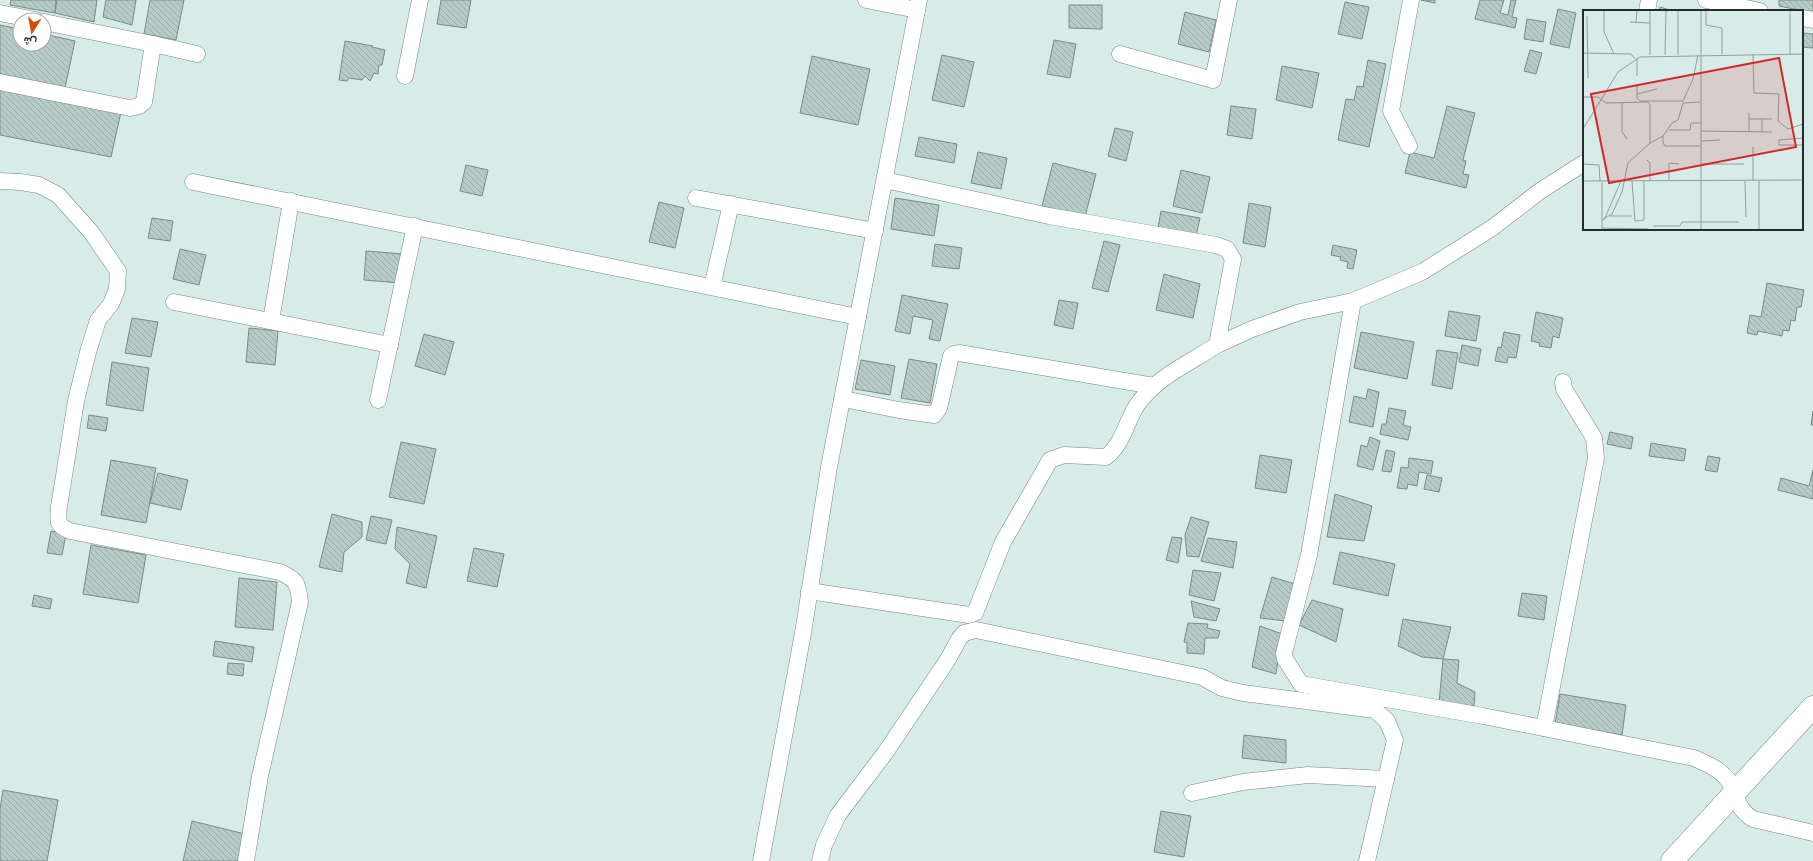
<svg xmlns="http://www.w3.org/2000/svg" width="1813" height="861" viewBox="0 0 1813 861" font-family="Lato,Vazirmatn,sans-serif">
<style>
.building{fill:url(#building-back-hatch);stroke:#788b89}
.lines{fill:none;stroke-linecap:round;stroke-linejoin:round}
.street-casing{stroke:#738683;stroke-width:17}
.secondary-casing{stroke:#738683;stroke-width:23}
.street{stroke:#fff;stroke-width:16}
.secondary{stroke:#fff;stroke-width:22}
.inset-road{fill:none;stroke:#909f9c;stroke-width:1}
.view{fill:#d62828;fill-opacity:0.15;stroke:#d62828;stroke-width:2}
.inset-edge{fill:none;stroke:#252c2b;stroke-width:2}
</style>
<defs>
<pattern id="building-back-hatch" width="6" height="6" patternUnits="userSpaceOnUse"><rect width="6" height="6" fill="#b6cac8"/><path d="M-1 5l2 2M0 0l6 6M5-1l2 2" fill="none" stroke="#9caeac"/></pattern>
</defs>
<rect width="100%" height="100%" fill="#d7ece8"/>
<g class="building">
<path d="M 11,0 L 56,0 L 55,13 L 10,5 Z"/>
<path d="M 57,0 L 97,0 L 94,22 L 55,13 Z"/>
<path d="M 106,0 L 136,0 L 132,25 L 103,17 Z"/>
<path d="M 150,0 L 184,0 L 176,40 L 144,34 Z"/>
<path d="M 441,0 L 471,0 L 466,28 L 437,24 Z"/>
<path d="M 1421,0 L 1435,0 L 1435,3 Z"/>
<path d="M 1480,0 L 1504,0 L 1500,13 L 1508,15 L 1511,0 L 1516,0 L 1512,17 L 1517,18 L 1515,28 L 1475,19 Z"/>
<path d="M 1779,0 L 1813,0 L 1813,13 L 1779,6 Z"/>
<path d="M 1345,2 L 1369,7 L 1362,39 L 1338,34 Z"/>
<path d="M 1069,5 L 1102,5 L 1102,29 L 1069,28 Z"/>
<path d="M 1660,7 L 1673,11 L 1659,11 Z"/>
<path d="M 1558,9 L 1576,13 L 1569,48 L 1550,44 Z"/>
<path d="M 1185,12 L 1216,20 L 1209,52 L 1178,44 Z"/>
<path d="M 1527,19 L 1546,22 L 1543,42 L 1524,39 Z"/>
<path d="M 0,25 L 20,29 L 20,44 L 44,44 L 44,34 L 75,41 L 65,88 L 0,74 Z"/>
<path d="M 1802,33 L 1813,34 L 1813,48 L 1802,47 Z"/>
<path d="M 1054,40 L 1076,44 L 1070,78 L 1047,74 Z"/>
<path d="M 345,41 L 373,46 L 372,47 L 385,50 L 382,65 L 379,65 L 378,74 L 374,73 L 370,81 L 365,76 L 362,80 L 349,78 L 347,81 L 339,80 Z"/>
<path d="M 1530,50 L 1542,53 L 1536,74 L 1524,71 Z"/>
<path d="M 942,55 L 974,62 L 964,107 L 932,100 Z"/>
<path d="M 812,56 L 870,69 L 858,125 L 800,113 Z"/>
<path d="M 1368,60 L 1386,64 L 1369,147 L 1338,140 L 1346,99 L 1354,100 L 1357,86 L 1363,87 Z"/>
<path d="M 1282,66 L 1319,73 L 1312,108 L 1276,100 Z"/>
<path d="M 0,89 L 121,112 L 111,157 L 0,135 Z"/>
<path d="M 1231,106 L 1256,109 L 1252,139 L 1227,135 Z"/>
<path d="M 1447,106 L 1475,113 L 1463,160 L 1466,161 L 1463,174 L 1469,175 L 1466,188 L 1405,173 L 1410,152 L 1434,158 Z"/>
<path d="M 1115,128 L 1133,132 L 1126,161 L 1108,156 Z"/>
<path d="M 919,137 L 957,144 L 954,163 L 915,156 Z"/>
<path d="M 978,152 L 1007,158 L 1001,189 L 971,183 Z"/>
<path d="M 1053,163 L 1096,174 L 1085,217 L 1042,206 Z"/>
<path d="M 466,165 L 488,170 L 482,196 L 460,191 Z"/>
<path d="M 1181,170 L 1210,177 L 1202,213 L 1173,206 Z"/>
<path d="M 895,198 L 939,205 L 934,236 L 891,229 Z"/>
<path d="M 659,202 L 684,208 L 675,248 L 649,242 Z"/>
<path d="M 1249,203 L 1271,207 L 1265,247 L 1243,243 Z"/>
<path d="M 1161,211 L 1200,218 L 1196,236 L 1158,228 Z"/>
<path d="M 152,218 L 173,221 L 170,241 L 148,238 Z"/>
<path d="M 1104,241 L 1120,245 L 1108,292 L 1092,288 Z"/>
<path d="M 935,244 L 962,248 L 959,269 L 932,266 Z"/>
<path d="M 1333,245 L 1357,250 L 1353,269 L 1347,268 L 1348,262 L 1340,260 L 1341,257 L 1331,255 Z"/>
<path d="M 180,249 L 206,255 L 199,285 L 173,279 Z"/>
<path d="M 366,251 L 403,254 L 400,283 L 364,280 Z"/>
<path d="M 1164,274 L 1200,284 L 1193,318 L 1156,310 Z"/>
<path d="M 1767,283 L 1804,290 L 1801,307 L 1797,307 L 1795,321 L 1791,320 L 1789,331 L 1783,330 L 1782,336 L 1758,331 L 1757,335 L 1747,333 L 1750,315 L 1761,317 Z"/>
<path d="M 902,295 L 948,304 L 940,341 L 929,339 L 933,320 L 913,316 L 910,334 L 895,331 Z"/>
<path d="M 1059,300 L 1078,303 L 1073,329 L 1054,325 Z"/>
<path d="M 1449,311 L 1480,316 L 1476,341 L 1445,336 Z"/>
<path d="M 1536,312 L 1563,318 L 1559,338 L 1553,336 L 1551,348 L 1539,346 L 1540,343 L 1531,341 Z"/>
<path d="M 132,318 L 158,322 L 151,357 L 125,353 Z"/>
<path d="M 249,328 L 278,331 L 275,365 L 246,362 Z"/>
<path d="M 1361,332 L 1414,342 L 1407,379 L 1354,368 Z"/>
<path d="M 1504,332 L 1520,335 L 1516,358 L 1508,357 L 1507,363 L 1495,361 L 1498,347 L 1501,348 Z"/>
<path d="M 424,334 L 454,342 L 445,375 L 415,366 Z"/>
<path d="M 1462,345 L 1481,349 L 1478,366 L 1459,362 Z"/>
<path d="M 1437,350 L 1458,353 L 1452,389 L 1432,385 Z"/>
<path d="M 909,359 L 937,364 L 930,403 L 901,398 Z"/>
<path d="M 861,360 L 895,366 L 890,395 L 855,389 Z"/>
<path d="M 112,362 L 149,368 L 143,411 L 106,405 Z"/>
<path d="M 1368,389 L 1379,392 L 1373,427 L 1349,422 L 1354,396 L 1366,399 Z"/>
<path d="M 1389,408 L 1406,411 L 1403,425 L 1411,427 L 1408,440 L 1380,434 L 1382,424 L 1386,424 Z"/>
<path d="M 1813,411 L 1813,425 L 1811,425 Z"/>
<path d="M 89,415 L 108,418 L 106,431 L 87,428 Z"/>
<path d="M 1610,432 L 1633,437 L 1631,449 L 1607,444 Z"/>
<path d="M 1370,437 L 1380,441 L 1373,470 L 1357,466 L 1361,445 L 1367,447 Z"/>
<path d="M 401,442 L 436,449 L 424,504 L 389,497 Z"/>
<path d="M 1651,443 L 1686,449 L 1684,461 L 1649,456 Z"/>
<path d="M 1386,450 L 1395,452 L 1391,472 L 1382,471 Z"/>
<path d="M 1260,455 L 1292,460 L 1286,493 L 1255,488 Z"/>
<path d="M 1708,456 L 1720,458 L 1717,472 L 1705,470 Z"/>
<path d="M 1409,458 L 1433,461 L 1431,474 L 1419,472 L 1417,486 L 1408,484 L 1407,489 L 1397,488 L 1401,467 L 1408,468 Z"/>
<path d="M 111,460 L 156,468 L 146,523 L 101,515 Z"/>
<path d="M 1813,470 L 1813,499 L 1778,490 L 1781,478 L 1809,486 Z"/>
<path d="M 158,473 L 188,480 L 181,510 L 150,503 Z"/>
<path d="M 1427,475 L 1442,478 L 1439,492 L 1424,489 Z"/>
<path d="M 1335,494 L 1372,506 L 1364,541 L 1327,537 Z"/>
<path d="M 332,514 L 362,522 L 362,537 L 344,552 L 342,572 L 319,567 Z"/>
<path d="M 371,516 L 392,520 L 386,544 L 366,540 Z"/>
<path d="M 1191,517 L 1209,522 L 1199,557 L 1187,556 L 1185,535 Z"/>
<path d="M 397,527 L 437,536 L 426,588 L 406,583 L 410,564 L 395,549 Z"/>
<path d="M 51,531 L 66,534 L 62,555 L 47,553 Z"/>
<path d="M 1172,537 L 1182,538 L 1178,563 L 1166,560 Z"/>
<path d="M 1208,538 L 1237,542 L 1233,568 L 1201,561 Z"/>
<path d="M 91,545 L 146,555 L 138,603 L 83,594 Z"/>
<path d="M 474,548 L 504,554 L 497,587 L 467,581 Z"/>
<path d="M 1340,552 L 1395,564 L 1388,596 L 1333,584 Z"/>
<path d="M 1193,570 L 1221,573 L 1214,601 L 1189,595 Z"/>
<path d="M 1272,577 L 1295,584 L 1286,621 L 1260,618 Z"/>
<path d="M 239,578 L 277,582 L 273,630 L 235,627 Z"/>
<path d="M 1522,593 L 1547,596 L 1544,620 L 1518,616 Z"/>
<path d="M 34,595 L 52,599 L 50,609 L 32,606 Z"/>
<path d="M 1312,600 L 1343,609 L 1336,642 L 1299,625 Z"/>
<path d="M 1191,601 L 1220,609 L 1216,621 L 1194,617 Z"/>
<path d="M 1403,619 L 1451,627 L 1443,659 L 1422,657 L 1398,646 Z"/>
<path d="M 1188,623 L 1208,624 L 1207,628 L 1220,631 L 1218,638 L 1205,638 L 1204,654 L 1187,653 L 1187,643 L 1184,642 Z"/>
<path d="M 1260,626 L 1282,634 L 1276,674 L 1252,667 Z"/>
<path d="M 215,641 L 254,647 L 252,662 L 213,656 Z"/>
<path d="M 1443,659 L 1459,660 L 1457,683 L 1475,692 L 1474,706 L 1439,703 Z"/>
<path d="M 228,663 L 244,664 L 243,676 L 227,674 Z"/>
<path d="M 1560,694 L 1626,705 L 1622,735 L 1555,724 Z"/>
<path d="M 1244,735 L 1286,740 L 1286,763 L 1242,758 Z"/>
<path d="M 3,790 L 58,800 L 47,861 L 0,861 L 0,809 Z"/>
<path d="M 1161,811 L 1191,816 L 1184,857 L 1154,852 Z"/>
<path d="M 192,821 L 245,834 L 238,861 L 183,861 Z"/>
</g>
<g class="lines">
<defs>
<g id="street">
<path d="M 866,0 L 917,10"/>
<path d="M 1706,0 L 1760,11"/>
<path d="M 1647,11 L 1649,0"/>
<path d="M 0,13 L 36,20"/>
<path d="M 1802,18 L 1813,20"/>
<path d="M 153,44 L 197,54"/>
<path d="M 1120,54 L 1213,80 L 1229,0"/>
<path d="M 405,76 L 420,0"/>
<path d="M 0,82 L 130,108 L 139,106 L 144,102 L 153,44 L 44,22"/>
<path d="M 1409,146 L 1391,111 L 1411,0"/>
<path d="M 0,181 L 20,182 L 39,185 L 58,195 L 91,232 L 118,271 L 117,289 L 111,304 L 98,320 L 88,352 L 76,401 L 59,507 C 58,521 56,525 70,531 L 280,572 C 297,580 298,583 300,602 L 260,776 L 246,861"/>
<path d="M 193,182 L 858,317"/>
<path d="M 696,198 L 875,231"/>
<path d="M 712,287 L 731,204"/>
<path d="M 1353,301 L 1422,272 L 1492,228 L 1540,191 L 1584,163"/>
<path d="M 174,302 L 390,345"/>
<path d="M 271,321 L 291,201"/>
<path d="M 1217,345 L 1252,329 L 1300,312 L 1353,301 L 1309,555 L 1284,653 L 1285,659 L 1301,684 L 1483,716 L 1694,758 C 1707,764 1719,768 1728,780 C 1738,793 1735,809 1753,819 L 1813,833"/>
<path d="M 843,399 L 899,410 L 934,415 L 939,408 L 951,356 L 954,354 L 959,353 L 1154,386"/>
<path d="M 378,400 L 415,226"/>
<path d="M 809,591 L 969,615 L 975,613 L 1003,542 L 1050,460 L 1064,455 L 1106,457 C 1123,444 1126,422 1137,405 C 1156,377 1190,363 1217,345 L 1233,259 L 1227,249 L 1216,245 L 1049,216 L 885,180"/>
<path d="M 1544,728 L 1596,458 L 1594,438 L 1564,389 L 1563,382"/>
<path d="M 1192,793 L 1243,782 L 1308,775 L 1386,779"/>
<path d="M 761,861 L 803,633 L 829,467 L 919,0"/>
<path d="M 820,861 L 824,845 L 838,815 L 885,753 L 947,661 L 959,639 L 964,633 L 976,630 L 1202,677 L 1222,688 L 1243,693 L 1375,710 L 1387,721 L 1395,740 L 1367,861"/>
</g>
<path id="secondary" d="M 1672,861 L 1813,707"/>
</defs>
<use href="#street" class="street-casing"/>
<use href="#secondary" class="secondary-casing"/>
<use href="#street" class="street"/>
<use href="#secondary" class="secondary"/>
</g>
<g transform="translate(1583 10)">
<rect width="220" height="220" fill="#d7ece8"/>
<path class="inset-road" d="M 21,0 L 21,22 L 31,44M 67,0 L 67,45M 118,0 L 118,220M 123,0 L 123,15 L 139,18 L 139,44M 207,0 L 207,44M 4,6 L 5,68M 47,12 L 67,13M 53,13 L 54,0M 0,43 L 48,44 L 52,49M 170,44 L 171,83 L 196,84 L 195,111 L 205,119 L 220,114M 82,45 L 83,0M 95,45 L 95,0M 54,66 L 54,48M 54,75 L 54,88 L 57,91 L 100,91 L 110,69 L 115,45M 54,84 L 74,79M 0,87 L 15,87 L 23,93 L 65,92 L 67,95 L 67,133 L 80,126M 117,92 L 100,93 L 95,110 L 89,113 L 80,126 L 80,133 L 82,136 L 118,136M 39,93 L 39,122 L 44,129M 166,109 L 189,109M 179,109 L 179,122M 0,119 L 35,62 L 57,47 L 220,44M 86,120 L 107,120 L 108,113 L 118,113M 118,121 L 189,122M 166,122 L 166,103M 220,128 L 196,130 L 196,135 L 220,135M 118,131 L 137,130M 170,137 L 170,171M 64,150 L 67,153 L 67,171M 0,154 L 16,155 L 17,171M 118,154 L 161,154M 0,171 L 220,170M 19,171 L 19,220M 49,171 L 52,211 L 61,210 L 61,171M 86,171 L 86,153 L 96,154M 162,171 L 163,207M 176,171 L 176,220M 27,206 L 49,206M 19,210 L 29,204 L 39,182 L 45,153 L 67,133M 21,210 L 38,171M 70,216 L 97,216 L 99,212 L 156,212M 19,218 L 65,219"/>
<path class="view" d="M 196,48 L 213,137 L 26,173 L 8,84 Z"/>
<rect width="220" height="220" class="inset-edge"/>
</g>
<g transform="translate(32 32) rotate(191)"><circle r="19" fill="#ffffff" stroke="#a8abaa"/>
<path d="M0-3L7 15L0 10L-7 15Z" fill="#d34e0a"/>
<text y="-6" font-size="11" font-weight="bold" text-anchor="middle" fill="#252c2b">ش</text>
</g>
</svg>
